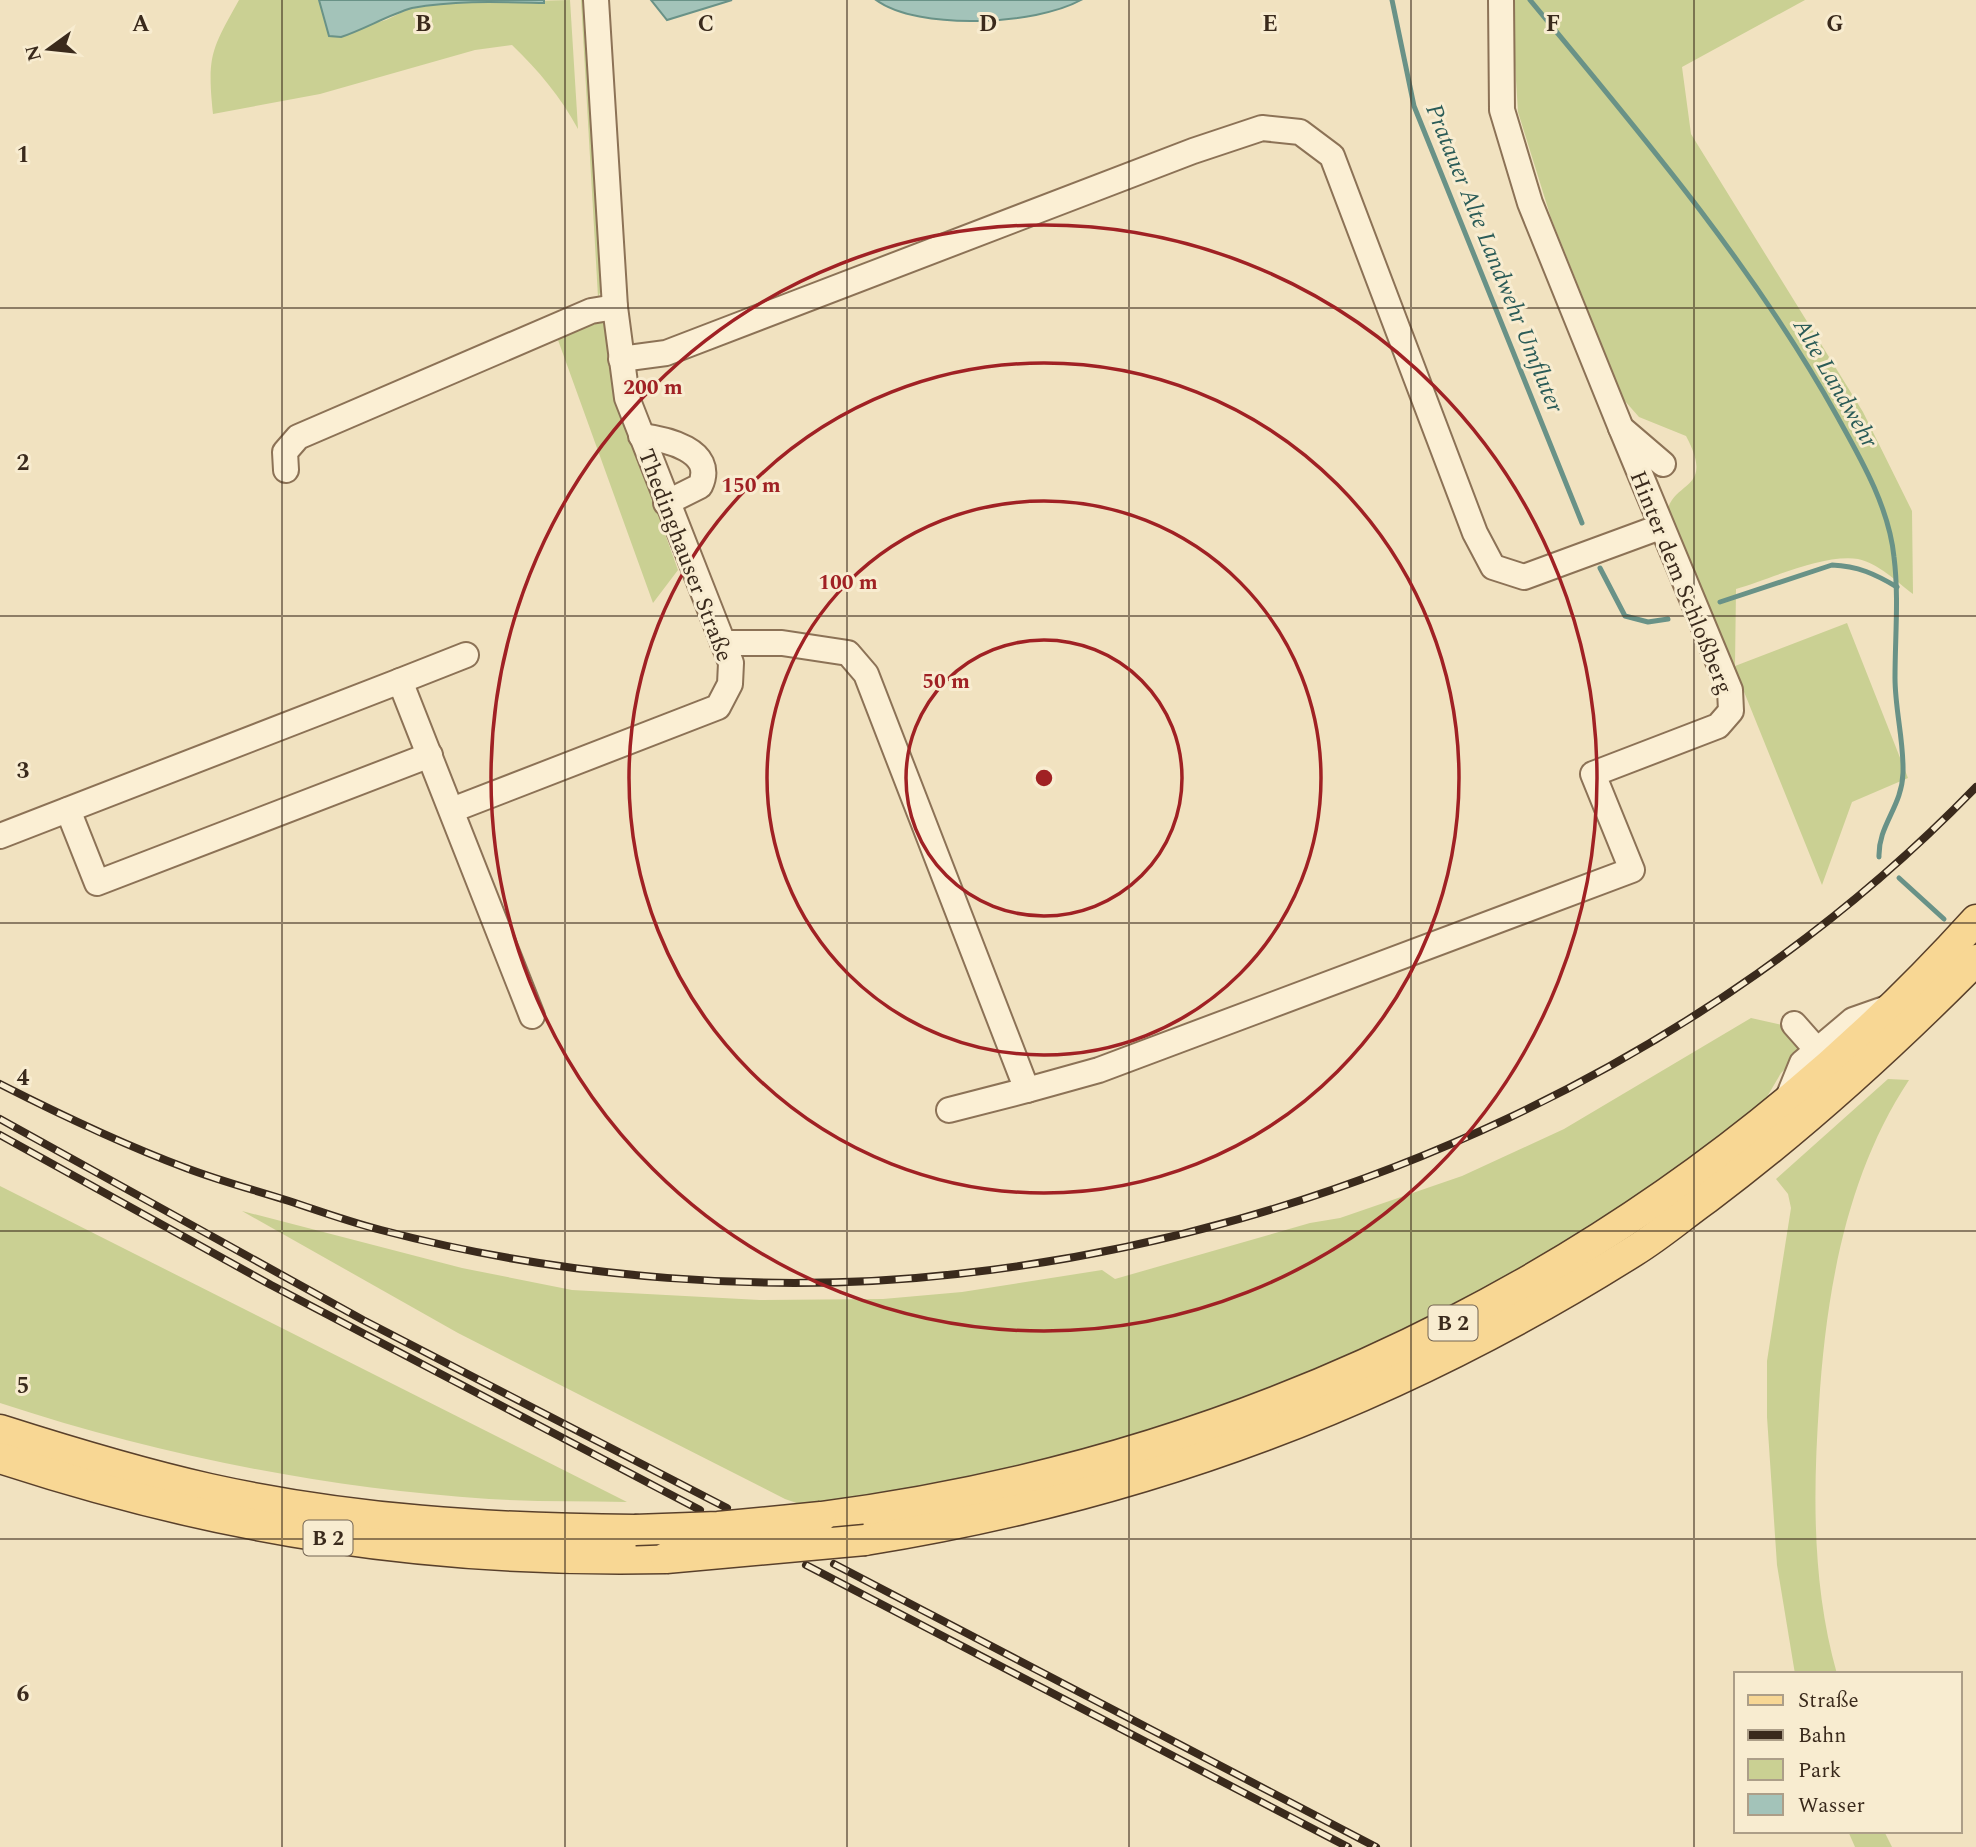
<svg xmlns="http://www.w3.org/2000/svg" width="1976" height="1847" viewBox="0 0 1976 1847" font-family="Spectral,serif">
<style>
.green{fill:#cad093}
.water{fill:#a3c3b9;stroke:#699287;stroke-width:2}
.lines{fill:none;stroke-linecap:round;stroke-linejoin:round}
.stream{stroke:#699287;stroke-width:5}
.minor-casing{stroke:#8c7256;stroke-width:28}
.major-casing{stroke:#59402b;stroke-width:33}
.minor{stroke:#fbefd4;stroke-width:24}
.major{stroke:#f8d794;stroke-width:30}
.rail-casing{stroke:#3a2a1c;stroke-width:8}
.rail{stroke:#f8ecd0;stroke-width:5;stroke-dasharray:16;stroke-linecap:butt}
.major-bridge-casing{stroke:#59402b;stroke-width:33;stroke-linecap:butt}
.major-bridge{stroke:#f8d794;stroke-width:30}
.grid{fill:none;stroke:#3a2a1c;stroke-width:2;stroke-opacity:0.55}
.ring{fill:none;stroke:#a02124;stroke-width:3.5}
.labels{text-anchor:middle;stroke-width:6;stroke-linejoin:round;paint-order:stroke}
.shield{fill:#f8ecd0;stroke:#736452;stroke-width:2}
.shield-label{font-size:21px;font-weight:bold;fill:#3a2a1c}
.street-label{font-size:23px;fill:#3a2a1c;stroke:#f8ecd0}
.water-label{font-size:24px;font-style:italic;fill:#2a5b57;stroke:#f8ecd0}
.grid-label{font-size:23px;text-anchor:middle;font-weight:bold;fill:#3a2a1c;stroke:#f8ecd0;stroke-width:6;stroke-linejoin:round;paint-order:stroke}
.centre{fill:#a02124;stroke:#f8ecd0;stroke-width:3.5}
.ring-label{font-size:21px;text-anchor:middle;font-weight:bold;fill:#a02124;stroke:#f8ecd0;stroke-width:6;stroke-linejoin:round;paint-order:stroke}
</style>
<rect width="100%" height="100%" fill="#f1e2c0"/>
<g class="green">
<path d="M 239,0 L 319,0 L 329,36 L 386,20 L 409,9 L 437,4 L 570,0 L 578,129 C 560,96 539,71 512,45 L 475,50 L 320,94 L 213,114 C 207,56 211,50 239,0 Z"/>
<path d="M 581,0 L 588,0 L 605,282 L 598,297 Z"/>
<path d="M 1511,0 L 1805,0 L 1682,67 L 1691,134 L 1863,412 L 1912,511 L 1913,594 C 1897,582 1878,563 1858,559 C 1823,554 1770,579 1736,589 L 1735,666 L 1847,623 L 1908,778 L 1852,802 L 1822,885 L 1734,667 L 1722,671 L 1667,513 C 1672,480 1716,492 1686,436 L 1639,417 L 1624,400 L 1551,218 L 1518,112 Z"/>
<path d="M 585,317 L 606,321 L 633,444 L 678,570 L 653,603 L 558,340 L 301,443 Z"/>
<path d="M 1751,1018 L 1782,1025 L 1801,1044 L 1801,1054 L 1781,1073 L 1764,1102 L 1718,1149 L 1513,1282 L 1222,1412 L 1010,1473 L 805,1506 L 785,1499 L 458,1333 L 242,1211 L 462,1268 L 572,1290 L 760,1300 L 883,1299 L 962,1292 L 1102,1270 L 1115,1279 L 1310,1223 L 1340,1218 L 1462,1176 L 1564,1129 Z"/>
<path d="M 1888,1079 L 1909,1080 C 1846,1175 1826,1293 1819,1405 C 1813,1495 1812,1585 1837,1674 L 1795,1674 L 1777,1565 L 1767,1417 L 1767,1361 L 1791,1208 L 1788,1194 L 1776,1179 Z"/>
<path d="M 0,1186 L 627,1502 C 581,1501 535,1502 489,1499 C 322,1488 158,1455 0,1403 Z"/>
<path d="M 1848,1831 L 1884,1831 L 1892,1847 L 1855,1847 Z"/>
</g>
<g class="water">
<path d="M 319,0 L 544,0 L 544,3 C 500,2 456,0 412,8 C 388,15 365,29 341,37 L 329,36 Z"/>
<path d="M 651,0 L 732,0 L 667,20 Z"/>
<path d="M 876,0 L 1081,0 C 1036,25 918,31 876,0 Z"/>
</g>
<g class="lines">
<g class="stream">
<path d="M 1392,0 L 1414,106 L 1582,523"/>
<path d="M 1530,0 C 1640,133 1753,265 1837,416 C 1861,459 1889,507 1894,557 C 1899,597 1895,637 1895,678 C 1895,710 1904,741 1903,773 C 1902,807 1878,825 1879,857"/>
<path d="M 1600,568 L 1625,616 L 1648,622 L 1668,619"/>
<path d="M 1720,602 L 1832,565 C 1858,566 1875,574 1897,587"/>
<path d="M 1899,878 L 1944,919"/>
</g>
<defs>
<g id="minor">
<path d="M 1501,0 L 1502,110 L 1530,203 L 1621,428 L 1663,464"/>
<path d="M 621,359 L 666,353 L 1193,151 L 1262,128 L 1300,132 L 1332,156 L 1475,533 L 1493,567 L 1524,577 L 1660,527"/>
<path d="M 641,436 C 665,439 717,450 700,486 L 666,503"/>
<path d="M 286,470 L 285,452 L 298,437 L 591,311 L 615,307"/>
<path d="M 723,643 L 782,643 L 848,653 L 866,674 L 1027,1090 L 1099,1070 L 1632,870 L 1593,774 L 1718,726 L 1731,711 L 1730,690 L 1621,428"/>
<path d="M 400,681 L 466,655"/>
<path d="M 68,810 L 97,883 L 430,755"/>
<path d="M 452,810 L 718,707 L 730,684 L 731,663 L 627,398 L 615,307 L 596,0"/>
<path d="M 0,836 L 400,681 L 532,1016"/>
<path d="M 1794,1024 L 1817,1050"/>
<path d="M 1787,1100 L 1802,1063 L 1853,1020 L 1890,1007"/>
<path d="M 949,1110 L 1027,1090"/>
</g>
<g id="major">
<path d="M 0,1430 C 69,1452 138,1473 209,1489 C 349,1520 492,1529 635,1530"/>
<path d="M 0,1458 C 223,1531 431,1563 666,1558"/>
<path d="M 821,1517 C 1267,1459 1674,1254 1976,920"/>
<path d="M 865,1540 C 1145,1495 1395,1402 1634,1251 C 1660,1235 1683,1215 1707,1198 C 1803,1126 1891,1046 1976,960"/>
</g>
</defs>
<use href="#minor" class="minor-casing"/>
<use href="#major" class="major-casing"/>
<use href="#minor" class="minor"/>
<use href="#major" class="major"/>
<defs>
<g id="rail">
<path d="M 0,1084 C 61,1115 122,1144 186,1168 C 220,1181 255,1190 289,1201 C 319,1211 350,1222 381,1230 C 563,1278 770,1295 957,1274 C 1335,1233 1711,1061 1976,787"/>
<path d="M 0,1119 L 363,1320 L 727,1508"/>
<path d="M 0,1135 L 271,1285 L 700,1510"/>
<path d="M 834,1564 L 1376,1847"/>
<path d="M 806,1565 L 1348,1847"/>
</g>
</defs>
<use href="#rail" class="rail-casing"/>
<use href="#rail" class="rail"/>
<defs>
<g id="major-bridge">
<path d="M 635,1530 L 718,1527 L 821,1517"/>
<path d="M 666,1558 L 865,1540"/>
</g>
</defs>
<use href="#major-bridge" class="major-bridge-casing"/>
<use href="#major-bridge" class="major-bridge"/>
</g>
<path class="grid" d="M 282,0 L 282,1847M 565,0 L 565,1847M 847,0 L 847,1847M 1129,0 L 1129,1847M 1411,0 L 1411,1847M 1694,0 L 1694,1847M 0,308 L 1976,308M 0,616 L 1976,616M 0,923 L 1976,923M 0,1231 L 1976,1231M 0,1539 L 1976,1539"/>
<g class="ring">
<circle cx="1044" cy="778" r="138"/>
<circle cx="1044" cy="778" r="277"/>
<circle cx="1044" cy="778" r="415"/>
<circle cx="1044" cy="778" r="553"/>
</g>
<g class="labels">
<g class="shield">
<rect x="1428.5" y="1305.5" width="49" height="35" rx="5"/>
<rect x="303.5" y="1520.5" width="49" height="35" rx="5"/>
</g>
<g class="shield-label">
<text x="1453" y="1330">B 2</text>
<text x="328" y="1545">B 2</text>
</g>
<g class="street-label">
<text transform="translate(686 555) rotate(69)" y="8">Thedinghauser Straße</text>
<text transform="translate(1682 582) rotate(68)" y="8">Hinter dem Schloßberg</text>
</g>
<g class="water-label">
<text transform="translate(1495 258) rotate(68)" y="8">Pratauer Alte Landwehr Umfluter</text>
<text transform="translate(1836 383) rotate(60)" y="8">Alte Landwehr</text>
</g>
</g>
<g class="grid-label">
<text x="141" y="31">A</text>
<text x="423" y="31">B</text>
<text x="706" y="31">C</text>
<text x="988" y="31">D</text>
<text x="1270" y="31">E</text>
<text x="1553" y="31">F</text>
<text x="1835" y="31">G</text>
<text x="23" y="162">1</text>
<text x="23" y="470">2</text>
<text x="23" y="778">3</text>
<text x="23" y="1085">4</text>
<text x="23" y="1393">5</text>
<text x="23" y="1701">6</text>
</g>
<circle cx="1044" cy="778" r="10" class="centre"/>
<g class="ring-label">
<text x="653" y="394">200 m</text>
<text x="751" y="492">150 m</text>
<text x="848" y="589">100 m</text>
<text x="946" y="688">50 m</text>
</g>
<rect x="1734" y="1672" width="228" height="161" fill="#f8ecd0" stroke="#ac9e88" stroke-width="2"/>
<rect x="1748" y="1695" width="35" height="10" fill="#f8d794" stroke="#ac9e88" stroke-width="2"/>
<text x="1798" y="1707" font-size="21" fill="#3a2a1c">Straße</text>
<rect x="1748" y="1730" width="35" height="10" fill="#3a2a1c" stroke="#ac9e88" stroke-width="2"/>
<text x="1798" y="1742" font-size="21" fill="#3a2a1c">Bahn</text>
<rect x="1748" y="1759" width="35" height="21" fill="#cad093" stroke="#ac9e88" stroke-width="2"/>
<text x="1798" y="1777" font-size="21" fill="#3a2a1c">Park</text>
<rect x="1748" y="1794" width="35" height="21" fill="#a3c3b9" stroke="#ac9e88" stroke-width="2"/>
<text x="1798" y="1812" font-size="21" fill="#3a2a1c">Wasser</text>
<g transform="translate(49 49) rotate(255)" stroke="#f8ecd0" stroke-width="5" paint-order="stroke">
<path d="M0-5L12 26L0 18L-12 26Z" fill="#3a2a1c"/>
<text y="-10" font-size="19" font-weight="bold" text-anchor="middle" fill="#3a2a1c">N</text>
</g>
</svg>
